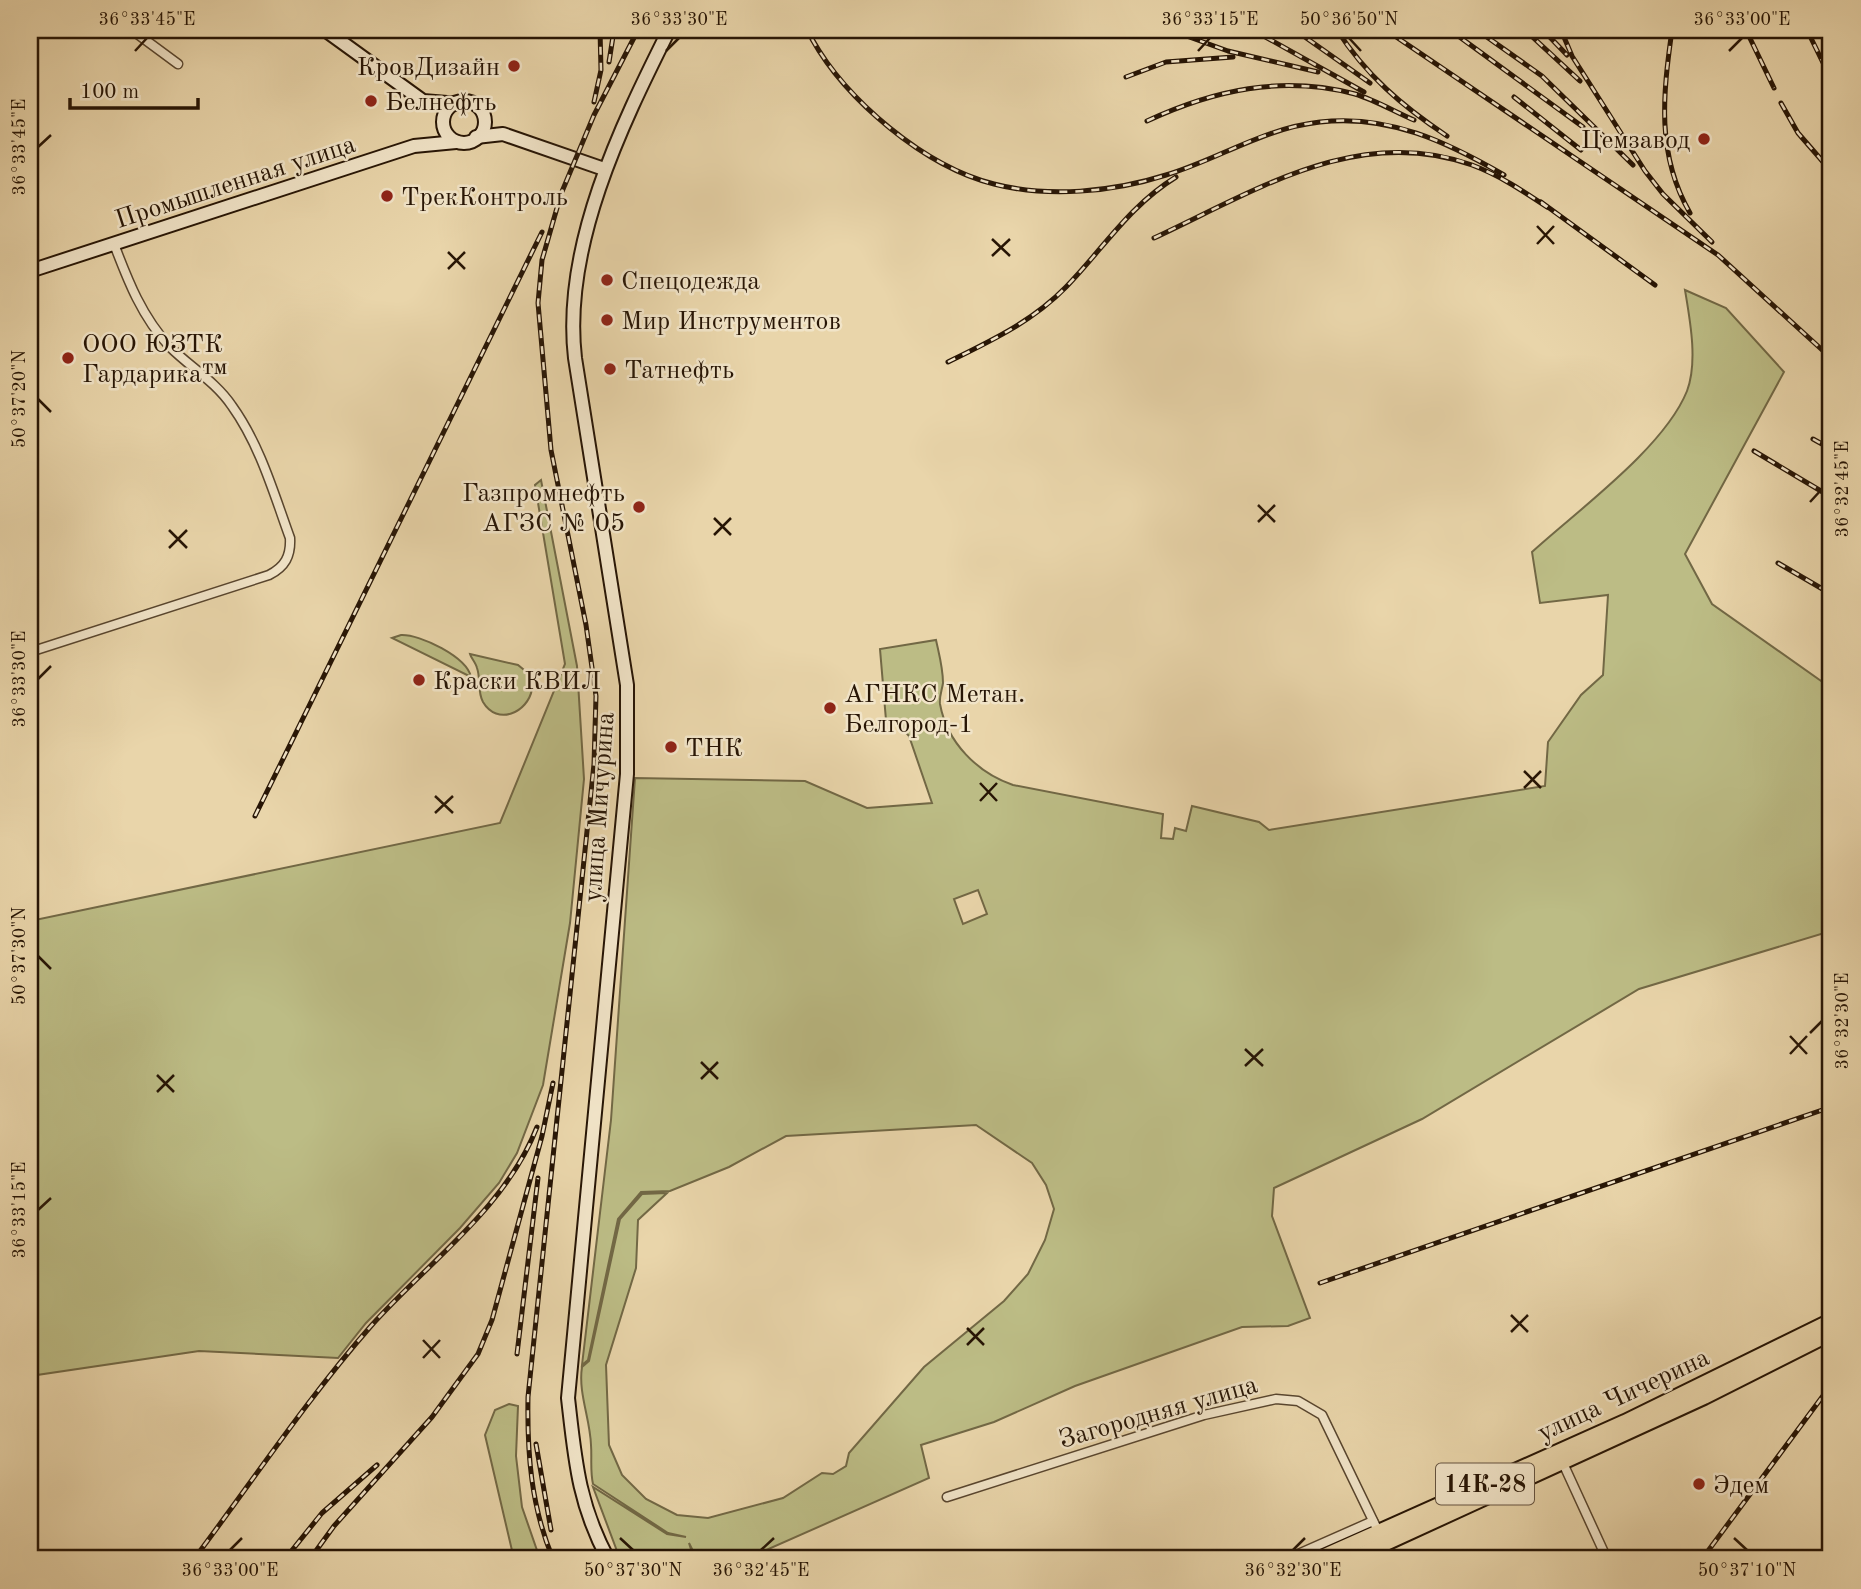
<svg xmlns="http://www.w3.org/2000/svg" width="1861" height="1589" viewBox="0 0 1861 1589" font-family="'Old Standard TT',serif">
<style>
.green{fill:#bcbc85;stroke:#726845;stroke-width:2;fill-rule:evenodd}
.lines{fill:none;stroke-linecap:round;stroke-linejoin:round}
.street-casing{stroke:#58452e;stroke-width:11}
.secondary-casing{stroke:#271505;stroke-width:16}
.primary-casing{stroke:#271505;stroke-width:18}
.street{stroke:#f1e4c8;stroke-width:8}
.secondary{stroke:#f1e4c8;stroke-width:12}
.primary{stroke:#e9d5aa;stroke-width:14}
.rail-casing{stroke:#271505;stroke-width:5}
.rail{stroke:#f1e4c8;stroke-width:2.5;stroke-dasharray:8;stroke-linecap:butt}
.ticks{fill:none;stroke:#271505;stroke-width:2.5}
.poi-dot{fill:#8f2418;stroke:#f1e4c8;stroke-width:2.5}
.labels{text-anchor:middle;stroke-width:5;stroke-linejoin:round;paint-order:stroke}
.shield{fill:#f1e4c8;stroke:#645340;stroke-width:2}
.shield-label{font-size:24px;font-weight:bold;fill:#271505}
.poi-label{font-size:26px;fill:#271505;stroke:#f1e4c8;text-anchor:start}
.street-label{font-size:26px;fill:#271505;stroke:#f1e4c8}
.neatline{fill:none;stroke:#271505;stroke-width:2.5}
.ticks-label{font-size:18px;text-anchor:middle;fill:#271505}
</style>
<rect width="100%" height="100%" fill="#e9d5aa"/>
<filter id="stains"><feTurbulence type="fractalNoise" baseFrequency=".00286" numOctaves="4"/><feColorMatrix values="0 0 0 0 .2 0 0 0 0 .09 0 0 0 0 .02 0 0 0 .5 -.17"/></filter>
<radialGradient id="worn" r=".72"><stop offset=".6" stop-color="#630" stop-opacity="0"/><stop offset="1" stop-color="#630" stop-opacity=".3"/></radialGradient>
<g class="green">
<path d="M 1685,290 L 1726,308 L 1784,372 L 1685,554 L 1712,604 L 1831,688 L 1831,931 L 1639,989 L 1422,1119 L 1274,1188 L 1272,1216 L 1310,1318 L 1288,1326 L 1242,1327 L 1075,1386 L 994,1422 L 921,1445 L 929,1478 L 746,1559 L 697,1559 L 689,1543 L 694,1559 L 620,1559 L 593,1487 L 667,1534 L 686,1537 L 668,1533 L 593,1484 C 590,1471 592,1458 591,1445 C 590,1418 578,1393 582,1367 L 589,1361 L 620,1219 L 642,1194 L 667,1193 L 638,1220 L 636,1268 L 606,1365 L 609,1445 L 622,1475 L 646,1499 L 677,1515 L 708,1518 L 783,1498 L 822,1473 L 833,1474 L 846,1466 L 849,1453 L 924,1367 L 1004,1301 L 1028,1274 L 1045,1240 L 1054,1209 L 1046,1185 L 1032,1163 L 976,1125 L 786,1136 L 729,1167 L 670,1191 L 641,1192 L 618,1219 L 588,1360 L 582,1365 L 611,1120 L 635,778 L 805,781 L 867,808 L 932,803 L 909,736 L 896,721 L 886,720 L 880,649 L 936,640 C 939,654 943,668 943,683 C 942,690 939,697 940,704 C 947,743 978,773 1013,785 L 1163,814 L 1161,838 L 1173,839 L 1175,828 L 1186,831 L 1192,806 L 1259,822 L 1269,830 L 1545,786 L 1548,742 L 1581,695 L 1603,675 L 1608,595 L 1540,603 L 1532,552 C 1578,510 1664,448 1687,391 C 1698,362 1690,320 1685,290 ZM 978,890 L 987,914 L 963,924 L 954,899 Z"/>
<path d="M 541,480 L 577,666 L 584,779 L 570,923 L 543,1085 L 517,1153 L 499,1183 L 460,1228 L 366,1323 L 338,1358 L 199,1351 L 30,1376 L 30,921 L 500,823 L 565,664 L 535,485 Z"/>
<path d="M 401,635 C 420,634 467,657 471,677 L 392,638 Z"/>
<path d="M 470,654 L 518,665 L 529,674 L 532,689 C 528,713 497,726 483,702 C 477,691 481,679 477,668 C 476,663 471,658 470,654 Z"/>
<path d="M 509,1404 L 518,1406 L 516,1456 L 522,1507 L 540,1559 L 514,1559 L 485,1435 L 495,1410 Z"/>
</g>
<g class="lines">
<defs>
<g id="street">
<path d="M 132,30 L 178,64"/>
<path d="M 30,652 L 269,575 C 285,567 291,556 290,538 C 274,494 260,445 232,406 C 216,382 190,367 170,347 C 142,317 128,281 114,244"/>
<path d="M 1562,1461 L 1607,1559"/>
<path d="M 947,1497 L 1204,1415 L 1276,1399 L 1298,1401 L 1322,1415 L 1380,1535"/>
<path d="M 1287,1559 L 1373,1521"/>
</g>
<g id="secondary">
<path d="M 325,30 L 423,101 L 459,104"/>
<circle cx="464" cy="122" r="21"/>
<path d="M 476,137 L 503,134 L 604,169"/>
<path d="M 30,271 L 414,146 L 456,142"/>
<path d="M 608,1559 C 578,1503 575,1459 568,1398 L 627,774 L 627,685 L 575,358 C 562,247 621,126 669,30"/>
</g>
<g id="primary">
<path d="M 1318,1559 L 1625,1422 L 1831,1321"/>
<path d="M 1351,1559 L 1704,1397 L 1831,1333"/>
</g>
</defs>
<use href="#street" class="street-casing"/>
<use href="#secondary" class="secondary-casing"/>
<use href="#primary" class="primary-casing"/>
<use href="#street" class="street"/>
<use href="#secondary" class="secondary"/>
<use href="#primary" class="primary"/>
<defs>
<g id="rail">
<path d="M 1170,30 L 1228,51 L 1318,72"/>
<path d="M 1253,30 L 1364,92"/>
<path d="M 1295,30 L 1370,83"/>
<path d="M 1337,30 C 1366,75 1402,106 1447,136"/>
<path d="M 1386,30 L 1718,255 L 1831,358"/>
<path d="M 1450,30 L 1583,127"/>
<path d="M 1477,30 L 1542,76 L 1633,165"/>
<path d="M 1525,30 L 1580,81"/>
<path d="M 1543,30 L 1567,55"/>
<path d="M 1561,30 L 1572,56 L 1645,171 L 1663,194 L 1712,242"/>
<path d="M 1672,30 C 1663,94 1656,154 1690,213"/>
<path d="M 1746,30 L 1774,88"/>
<path d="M 1807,30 L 1831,79"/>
<path d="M 812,39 C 846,100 925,167 994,184 C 1048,198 1113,192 1166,175 C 1219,159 1264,128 1320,122 C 1389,114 1447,142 1504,175"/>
<path d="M 609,62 L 614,30"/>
<path d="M 1126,77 L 1166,62 L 1233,57"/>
<path d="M 1514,97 L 1581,150"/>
<path d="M 594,102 L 601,70 L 600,30"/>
<path d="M 1781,103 L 1798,133 L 1831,171"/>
<path d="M 1147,121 C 1214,90 1281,75 1355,94 C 1375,100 1395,112 1414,120"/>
<path d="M 1541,202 L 1655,285"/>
<path d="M 1154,238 C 1255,191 1358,124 1472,165 C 1499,175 1523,191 1547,207"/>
<path d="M 948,362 C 991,341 1033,321 1066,287 C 1103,249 1129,206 1176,177"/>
<path d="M 1813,439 L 1831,449"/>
<path d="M 1754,451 L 1831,497"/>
<path d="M 1778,563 L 1831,594"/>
<path d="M 255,816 L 542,232"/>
<path d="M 1320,1283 L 1831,1107"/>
<path d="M 517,1354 L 538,1178"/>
<path d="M 536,1444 L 551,1530"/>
<path d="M 194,1559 C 252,1482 307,1399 371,1326 C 428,1262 505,1209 537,1127"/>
<path d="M 285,1559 L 322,1513 L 377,1465"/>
<path d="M 310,1559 L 334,1526 L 432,1417 L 478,1354 L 492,1320 L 542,1136 L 553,1083"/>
<path d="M 553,1559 C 531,1506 527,1454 528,1397 L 594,764 L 596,696 L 586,625 L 551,450 L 538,303 L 542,260 L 561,194 L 594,115 L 638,30"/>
<path d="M 1702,1559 L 1831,1385"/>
</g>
</defs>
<use href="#rail" class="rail-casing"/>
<use href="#rail" class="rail"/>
</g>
<path class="ticks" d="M 1349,38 L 1361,51M 135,51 L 147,38M 666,51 L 679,38M 1198,51 L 1210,38M 1729,51 L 1742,38M 38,147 L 51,135M 1537,226 L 1554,244M 992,239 L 1010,256M 1537,244 L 1554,226M 448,252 L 465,269M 992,256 L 1010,239M 448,269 L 465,252M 38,399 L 51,412M 1810,502 L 1822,489M 1258,505 L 1275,522M 714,518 L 731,535M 1258,522 L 1275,505M 169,530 L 187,548M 714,535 L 731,518M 169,548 L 187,530M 38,679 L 51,666M 1524,771 L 1541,788M 980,783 L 997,801M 1524,788 L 1541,771M 435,796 L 453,813M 980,801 L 997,783M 435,813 L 453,796M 38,956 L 51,969M 1810,1033 L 1822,1021M 1790,1036 L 1807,1054M 1245,1049 L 1263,1066M 1790,1054 L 1807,1036M 701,1062 L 718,1079M 1245,1066 L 1263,1049M 157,1075 L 174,1092M 701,1079 L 718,1062M 157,1092 L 174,1075M 38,1210 L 51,1198M 1511,1315 L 1528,1332M 967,1328 L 984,1345M 1511,1332 L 1528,1315M 423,1340 L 440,1358M 967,1345 L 984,1328M 423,1358 L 440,1340M 620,1538 L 633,1550M 1734,1538 L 1747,1550M 230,1550 L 242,1538M 761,1550 L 774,1538M 1293,1550 L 1305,1538"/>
<g class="poi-dot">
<circle cx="514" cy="66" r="7"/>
<circle cx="371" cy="101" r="7"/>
<circle cx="1704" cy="139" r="7"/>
<circle cx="387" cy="196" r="7"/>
<circle cx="607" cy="280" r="7"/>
<circle cx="607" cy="320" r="7"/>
<circle cx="68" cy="358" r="7"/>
<circle cx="610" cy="369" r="7"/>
<circle cx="639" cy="507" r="7"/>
<circle cx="419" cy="680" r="7"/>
<circle cx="830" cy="708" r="7"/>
<circle cx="671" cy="747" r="7"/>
<circle cx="1699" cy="1484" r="7"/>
</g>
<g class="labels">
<rect class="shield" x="1436" y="1463.5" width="98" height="41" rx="5"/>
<g class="shield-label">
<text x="1485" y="1492">14К-28</text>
</g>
<g class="poi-label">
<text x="500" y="75" text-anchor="end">КровДизайн</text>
<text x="385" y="110">Белнефть</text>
<text x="1690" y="148" text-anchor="end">Цемзавод</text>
<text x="401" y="205">ТрекКонтроль</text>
<text x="621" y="289">Спецодежда</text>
<text x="621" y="329">Мир Инструментов</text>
<text x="82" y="352">ООО ЮЗТК<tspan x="82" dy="30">Гардарика™</tspan></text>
<text x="624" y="378">Татнефть</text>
<text x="625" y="501" text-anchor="end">Газпромнефть<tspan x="625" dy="30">АГЗС № 05</tspan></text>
<text x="433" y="689">Краски КВИЛ</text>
<text x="844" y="702">АГНКС Метан.<tspan x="844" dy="30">Белгород-1</tspan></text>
<text x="685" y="756">ТНК</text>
<text x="1713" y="1493">Эдем</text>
</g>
<g class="street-label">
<text transform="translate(235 181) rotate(-18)" y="9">Промышленная улица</text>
<text transform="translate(598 807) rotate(-86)" y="9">улица Мичурина</text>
<text transform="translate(1623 1394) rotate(-25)" y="9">улица Чичерина</text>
<text transform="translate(1158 1411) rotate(-16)" y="9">Загородняя улица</text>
</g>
</g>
<rect width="1861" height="1589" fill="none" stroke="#e9d5aa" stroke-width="77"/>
<path d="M70 98v10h128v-10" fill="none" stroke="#271505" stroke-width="3.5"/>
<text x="80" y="98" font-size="21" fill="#271505" stroke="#f1e4c8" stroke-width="5" paint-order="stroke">100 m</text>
<rect x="38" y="38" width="1784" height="1512" class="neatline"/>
<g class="ticks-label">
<text x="147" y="25">36°33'45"E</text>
<text x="679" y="25">36°33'30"E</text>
<text x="1210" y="25">36°33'15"E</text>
<text x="1349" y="25">50°36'50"N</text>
<text x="1742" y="25">36°33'00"E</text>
<text transform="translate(19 147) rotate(-90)" y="6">36°33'45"E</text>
<text transform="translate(19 399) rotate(-90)" y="6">50°37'20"N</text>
<text transform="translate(1842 489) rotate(-90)" y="6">36°32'45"E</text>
<text transform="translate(19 679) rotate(-90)" y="6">36°33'30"E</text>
<text transform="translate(19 956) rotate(-90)" y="6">50°37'30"N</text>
<text transform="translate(1842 1021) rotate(-90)" y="6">36°32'30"E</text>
<text transform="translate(19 1210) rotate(-90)" y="6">36°33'15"E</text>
<text x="230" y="1576">36°33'00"E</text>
<text x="633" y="1576">50°37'30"N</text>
<text x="761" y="1576">36°32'45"E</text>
<text x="1293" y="1576">36°32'30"E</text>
<text x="1747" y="1576">50°37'10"N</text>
</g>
<rect width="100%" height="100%" filter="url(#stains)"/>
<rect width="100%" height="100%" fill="url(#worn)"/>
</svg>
